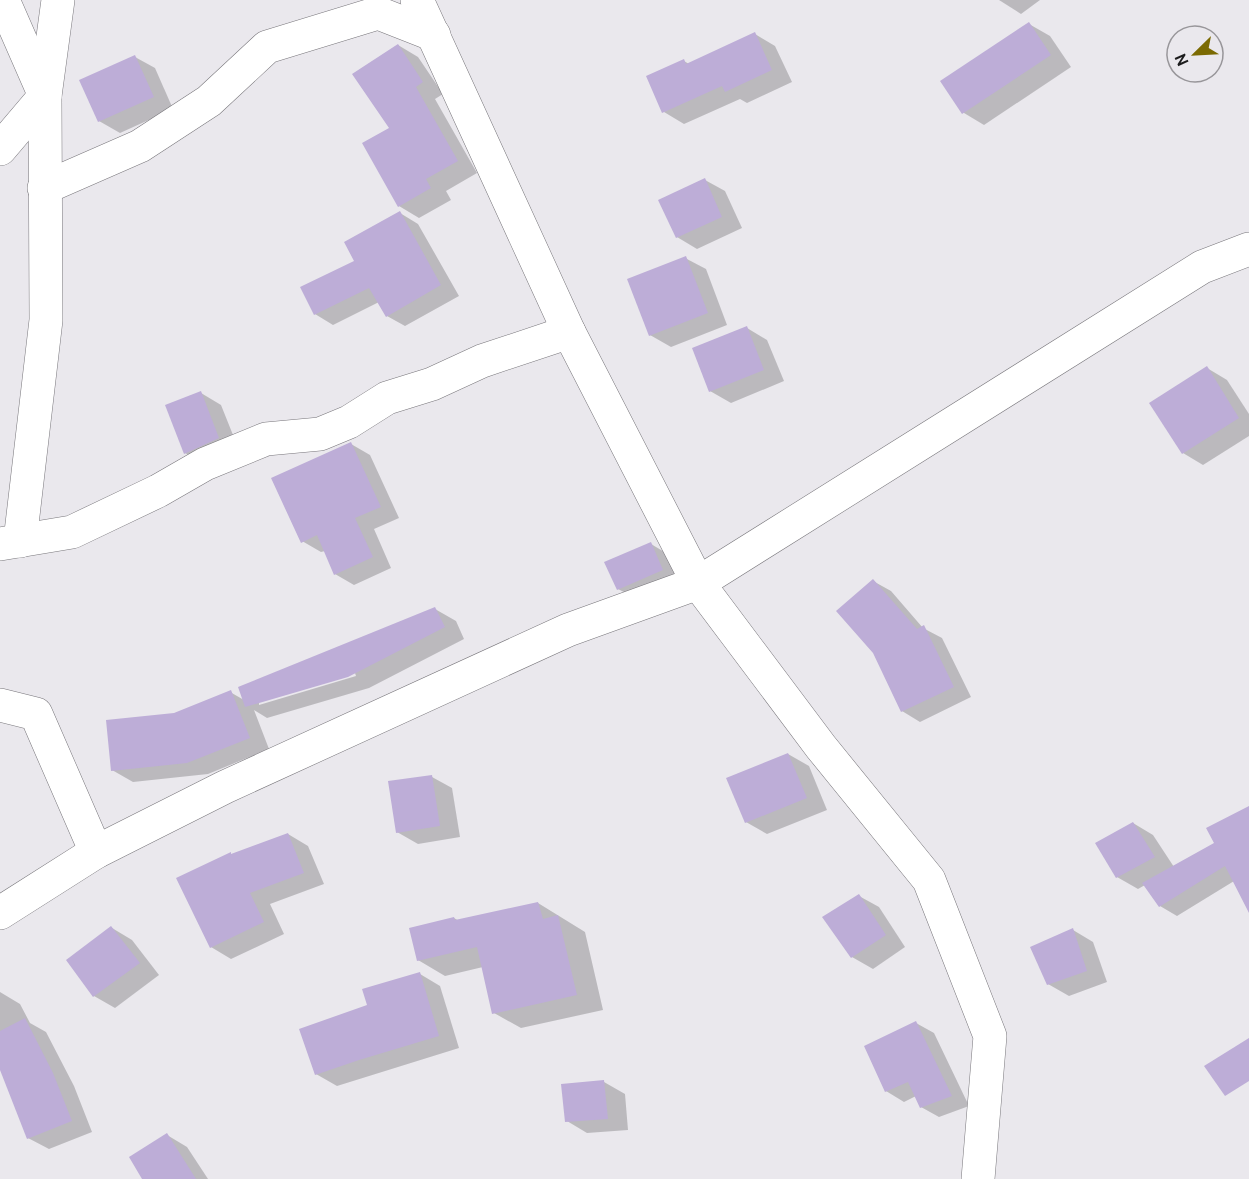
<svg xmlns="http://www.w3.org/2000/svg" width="1249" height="1179" viewBox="0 0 1249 1179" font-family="Cabin,sans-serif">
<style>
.shadow{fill:#0003;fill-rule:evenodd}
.building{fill:#bdadd7}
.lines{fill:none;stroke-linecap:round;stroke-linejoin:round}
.minor-casing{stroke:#78767b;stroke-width:34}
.minor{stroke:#fff;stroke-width:33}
</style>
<rect width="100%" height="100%" fill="#eae8ed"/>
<g class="shadow">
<path d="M 999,0 L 1040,0 L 1021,14 Z"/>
<path d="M 1029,24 L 1050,36 L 1071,67 L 984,125 L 964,113 L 942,82 Z"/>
<path d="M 755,34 L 775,46 L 792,82 L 747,103 L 740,99 L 684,124 L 664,112 L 684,61 L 689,64 Z"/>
<path d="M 398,45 L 418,57 L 443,94 L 435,99 L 477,173 L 446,191 L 451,200 L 419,218 L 399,206 L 391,128 Z"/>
<path d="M 135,57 L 155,68 L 173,109 L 120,133 L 99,121 Z"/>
<path d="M 705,180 L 725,191 L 742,228 L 697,249 L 677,237 Z"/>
<path d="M 400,213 L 418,224 L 459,296 L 405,326 L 387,316 L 379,302 L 333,325 L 315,314 L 356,262 Z"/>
<path d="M 685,258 L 706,269 L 727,325 L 671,347 L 650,335 Z"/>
<path d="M 747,328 L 767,340 L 784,381 L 731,403 L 710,391 Z"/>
<path d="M 1207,368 L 1227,380 L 1249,414 L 1249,436 L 1203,465 L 1183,453 Z"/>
<path d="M 201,393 L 221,405 L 239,450 L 206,465 L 185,453 Z"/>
<path d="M 351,444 L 370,455 L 399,518 L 374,529 L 391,568 L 354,585 L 335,574 L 325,551 L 321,552 L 302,541 Z"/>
<path d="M 651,544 L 671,556 L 683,582 L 639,600 L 618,589 Z"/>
<path d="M 873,581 L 891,591 L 923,628 L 942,638 L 971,697 L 920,722 L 902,711 Z"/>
<path d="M 435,609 L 456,621 L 464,639 L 369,688 L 267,718 L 254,710 L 269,749 L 208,774 L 133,782 L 112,770 L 175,714 L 230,692 L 244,700 ZM 355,673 L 356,676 L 259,705 L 259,702 Z"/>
<path d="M 788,754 L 809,766 L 827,810 L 767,834 L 746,822 Z"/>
<path d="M 432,777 L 452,788 L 460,837 L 418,844 L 397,832 Z"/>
<path d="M 1133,823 L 1153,835 L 1174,867 L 1216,843 L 1249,884 L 1239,878 L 1177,916 L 1160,906 L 1145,885 L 1138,889 L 1117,877 Z"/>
<path d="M 288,834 L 308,846 L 324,884 L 270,904 L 284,934 L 231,959 L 211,947 L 231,854 L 232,855 Z"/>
<path d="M 859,896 L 879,907 L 905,947 L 873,969 L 852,957 L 825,918 Z"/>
<path d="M 538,903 L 585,932 L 603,1010 L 521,1028 L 494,1013 L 483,967 L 445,976 L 418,960 L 454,918 L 459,921 Z"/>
<path d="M 112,928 L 132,940 L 159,975 L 115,1008 L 94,996 L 68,961 Z"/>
<path d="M 1073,930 L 1093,942 L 1107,982 L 1069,996 L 1048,984 Z"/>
<path d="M 420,974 L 440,986 L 459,1048 L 337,1086 L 316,1074 Z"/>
<path d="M 0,992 L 20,1004 L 30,1023 L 46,1032 L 74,1086 L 92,1132 L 49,1149 L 28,1138 L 0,1066 Z"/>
<path d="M 916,1023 L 934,1033 L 969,1106 L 939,1117 L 921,1107 L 916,1096 L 904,1102 L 886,1091 Z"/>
<path d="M 604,1082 L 625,1094 L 628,1130 L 587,1133 L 567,1121 Z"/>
<path d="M 167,1135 L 187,1147 L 208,1179 L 144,1179 Z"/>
</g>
<g class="building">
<path d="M 1029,22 L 1051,55 L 962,114 L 940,81 Z"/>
<path d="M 755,32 L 772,70 L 725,92 L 722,86 L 662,113 L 646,76 L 684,59 L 686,64 Z"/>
<path d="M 398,44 L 423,82 L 416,87 L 458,161 L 426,179 L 431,188 L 398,207 L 362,143 L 389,128 L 352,74 Z"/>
<path d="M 135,55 L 154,97 L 98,122 L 79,80 Z"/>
<path d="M 705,178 L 722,217 L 676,238 L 658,200 Z"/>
<path d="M 400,211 L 441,285 L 386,317 L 369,288 L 314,315 L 300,287 L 354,261 L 344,242 Z"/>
<path d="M 686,256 L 708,313 L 649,336 L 627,279 Z"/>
<path d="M 747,326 L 764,370 L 709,392 L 692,348 Z"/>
<path d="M 1207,366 L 1239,418 L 1182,454 L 1149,403 Z"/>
<path d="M 201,391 L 219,438 L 184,454 L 165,405 Z"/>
<path d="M 351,442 L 381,507 L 355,518 L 373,557 L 334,575 L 317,535 L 301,543 L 271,478 Z"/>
<path d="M 651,542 L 663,570 L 617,590 L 604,562 Z"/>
<path d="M 873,579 L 917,629 L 924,625 L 954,687 L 901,712 L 873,653 L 836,611 Z"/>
<path d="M 435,607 L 445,627 L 348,677 L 245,707 L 238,687 Z"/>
<path d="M 231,690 L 250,738 L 187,763 L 111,771 L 106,720 L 174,713 Z"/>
<path d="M 788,753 L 807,798 L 745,823 L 726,778 Z"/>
<path d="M 432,775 L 440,826 L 396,833 L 388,781 Z"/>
<path d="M 1249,806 L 1249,913 L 1225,866 L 1159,907 L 1142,883 L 1214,843 L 1206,828 Z"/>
<path d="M 1133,822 L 1155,857 L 1116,878 L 1095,843 Z"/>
<path d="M 288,833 L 304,873 L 250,893 L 264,922 L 210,948 L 176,878 L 231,852 L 231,854 Z"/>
<path d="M 859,894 L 886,935 L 851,958 L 822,917 Z"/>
<path d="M 538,902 L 543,919 L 558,915 L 577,995 L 492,1014 L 477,947 L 417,961 L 409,928 L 454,917 L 455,920 Z"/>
<path d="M 111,926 L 140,963 L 93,997 L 66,960 Z"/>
<path d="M 1073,928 L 1087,971 L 1047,985 L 1030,947 Z"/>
<path d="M 420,972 L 439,1036 L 359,1060 L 315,1075 L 299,1029 L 367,1005 L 362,989 Z"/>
<path d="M 25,1018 L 53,1073 L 72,1121 L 27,1139 L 0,1070 L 0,1031 Z"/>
<path d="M 916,1021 L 952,1096 L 920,1108 L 908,1082 L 885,1092 L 864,1046 Z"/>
<path d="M 1249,1038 L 1249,1081 L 1225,1096 L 1204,1066 Z"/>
<path d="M 604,1080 L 608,1119 L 565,1122 L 561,1084 Z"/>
<path d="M 167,1133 L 196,1179 L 142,1179 L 129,1157 Z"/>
</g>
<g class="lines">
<defs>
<g id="minor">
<path d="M 3,0 L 45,96 L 46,320 L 20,541"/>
<path d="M 417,0 L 569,332 L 698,583 L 821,747 L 929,880 L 990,1036 L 978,1179"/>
<path d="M 0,149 L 45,96 L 58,0"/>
<path d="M 44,188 L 140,146 L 209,101 L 267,47 L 378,13 L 434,35"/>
<path d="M 0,544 L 72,532 L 158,491 L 205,464 L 266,439 L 320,434 L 349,422 L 387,398 L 432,384 L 482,361 L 569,332"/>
<path d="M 0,705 L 36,714 L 96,852"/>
<path d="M 0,913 L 96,852 L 225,787 L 568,630 L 698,583 L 1202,267 L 1249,249"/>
</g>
</defs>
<use href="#minor" class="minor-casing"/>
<use href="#minor" class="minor"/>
</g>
<g transform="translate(1195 54) rotate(246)"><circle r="28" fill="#eae8ed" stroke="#98969a" stroke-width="1.5"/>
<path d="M0-4.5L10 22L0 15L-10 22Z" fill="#7b6a02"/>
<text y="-9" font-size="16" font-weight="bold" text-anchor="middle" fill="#1c1c1d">N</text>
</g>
</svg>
